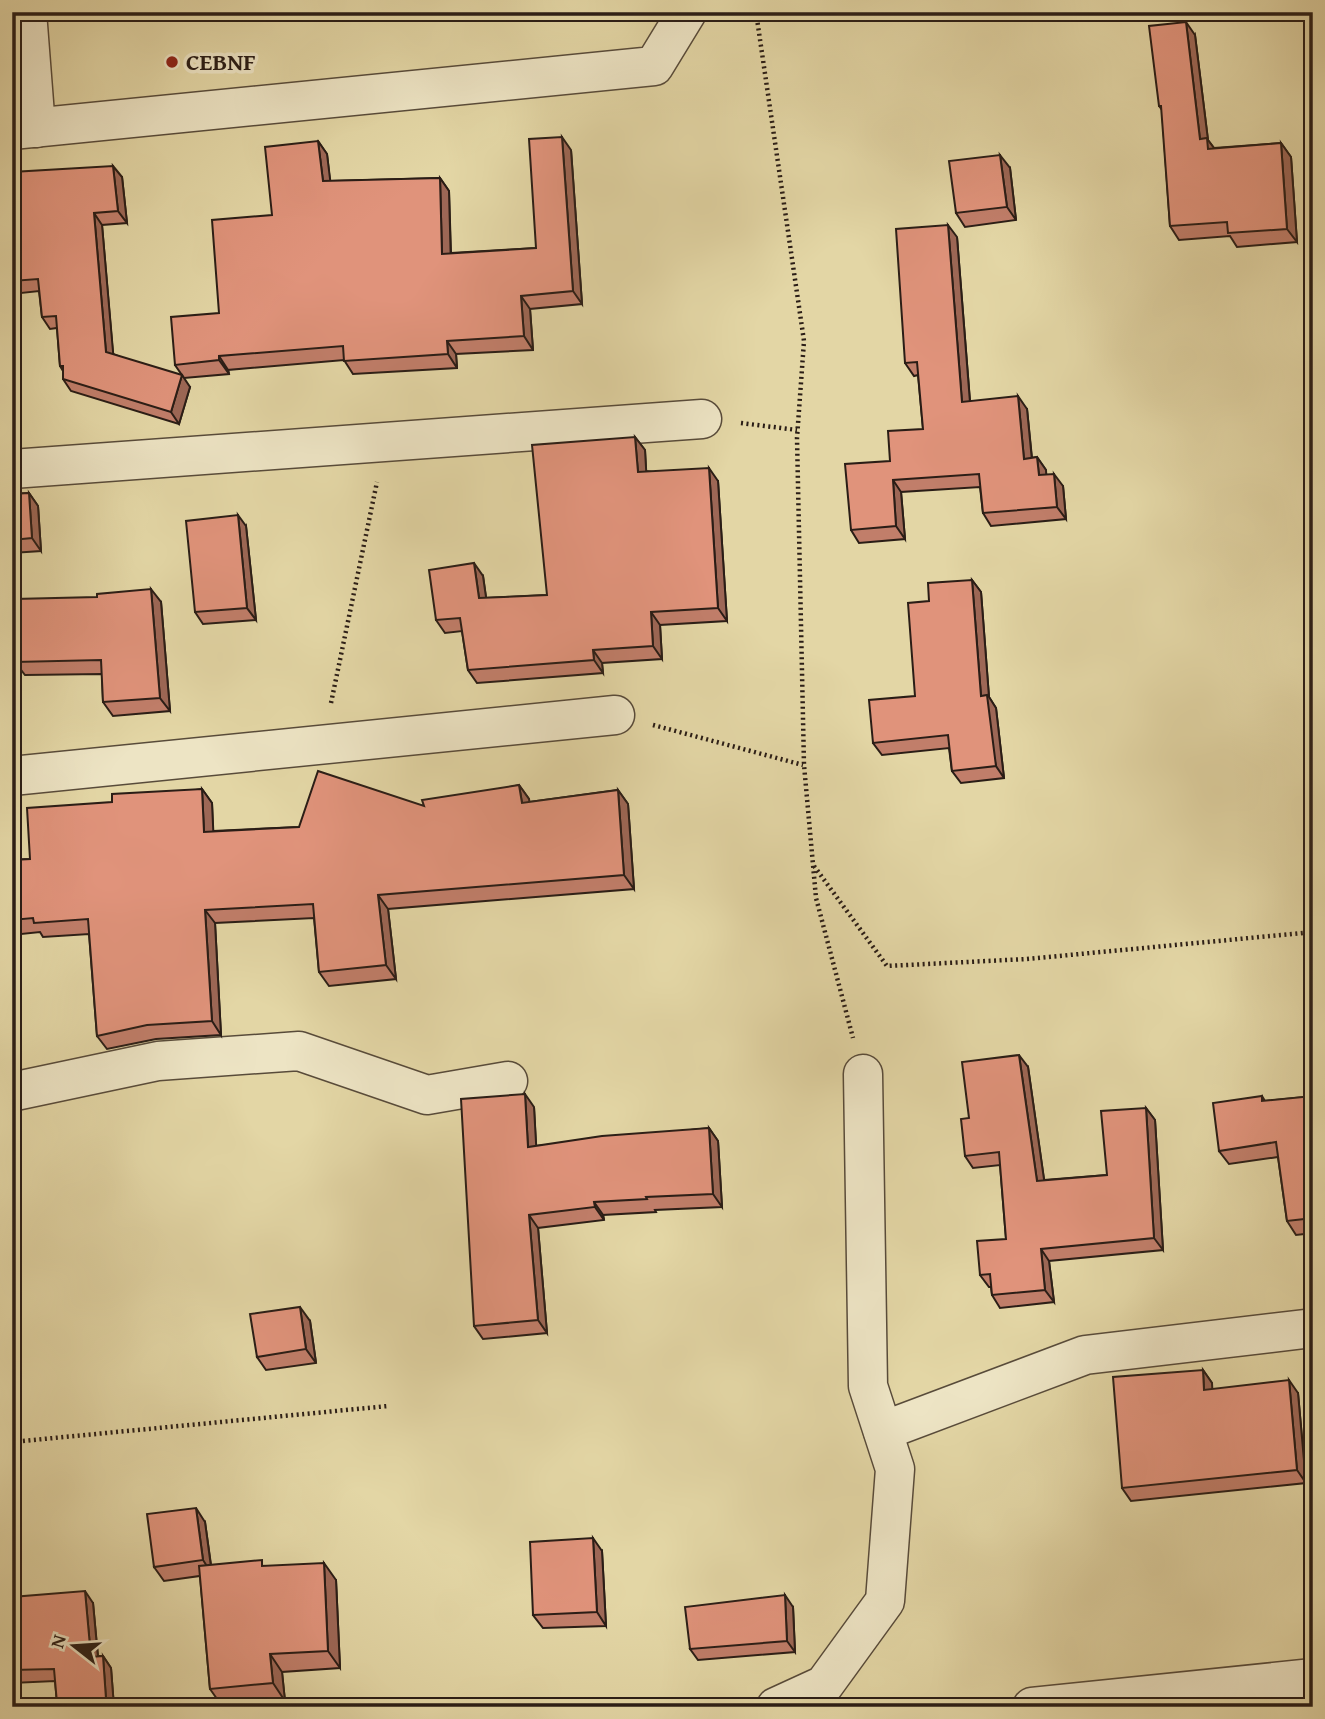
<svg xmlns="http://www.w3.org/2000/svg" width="1325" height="1719" viewBox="0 0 1325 1719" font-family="'Gentium Book Plus',serif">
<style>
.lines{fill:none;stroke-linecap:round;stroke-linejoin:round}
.minor-casing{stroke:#584b3a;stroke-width:41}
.path{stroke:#2a1d16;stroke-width:4.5;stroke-dasharray:2 3.5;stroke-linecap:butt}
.minor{stroke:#ede4c4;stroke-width:38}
.wall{fill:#c17e6a;stroke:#2a1d16;stroke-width:2}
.shaded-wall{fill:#9d6756;stroke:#2a1d16;stroke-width:2}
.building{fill:#e0937b;stroke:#2a1d16;stroke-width:2}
.poi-dot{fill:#8f2418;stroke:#ede4c4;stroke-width:2.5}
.labels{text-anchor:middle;stroke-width:7;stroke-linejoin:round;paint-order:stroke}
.poi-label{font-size:24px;font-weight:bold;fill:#2a1d16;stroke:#ede4c4;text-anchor:start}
</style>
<rect width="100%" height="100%" fill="#e3d6a5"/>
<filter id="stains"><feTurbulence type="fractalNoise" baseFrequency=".00286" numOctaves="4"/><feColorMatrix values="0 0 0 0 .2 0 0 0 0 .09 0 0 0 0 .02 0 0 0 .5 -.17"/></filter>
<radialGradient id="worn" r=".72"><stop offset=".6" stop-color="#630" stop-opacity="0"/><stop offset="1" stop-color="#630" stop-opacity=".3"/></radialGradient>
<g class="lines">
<defs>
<g id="minor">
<path d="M 27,12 L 36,128"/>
<path d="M 12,130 L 654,66 L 687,12"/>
<path d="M 12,469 L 702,419"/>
<path d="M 12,776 L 615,715"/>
<path d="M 12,1090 L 16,1091 L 158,1061 L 299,1051 L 427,1095 L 508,1081"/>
<path d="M 883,1431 L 1085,1355 L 1313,1328"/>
<path d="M 776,1707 L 824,1685 L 885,1601 L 895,1469 L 868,1386 L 863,1074"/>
<path d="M 1032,1707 L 1313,1678"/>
</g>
</defs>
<use href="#minor" class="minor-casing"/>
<g class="path">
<path d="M 756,12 L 804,341 L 797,438 L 804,765 L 816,898 L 853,1038"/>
<path d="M 741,423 L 797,430"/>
<path d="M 331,703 L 377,482"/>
<path d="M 653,725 L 803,765"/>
<path d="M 814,866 L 887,966 L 1027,959 L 1313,932"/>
<path d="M 12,1442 L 388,1406"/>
</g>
<use href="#minor" class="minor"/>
</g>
<g class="wall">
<path d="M 1195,35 L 1208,140 L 1214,148 L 1281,143 L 1291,157 L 1297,242 L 1237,247 L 1230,236 L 1179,240 L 1170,226 L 1162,110 L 1159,106 Z"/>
<path d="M 318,141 L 327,154 L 330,181 L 440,178 L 449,191 L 451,253 L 536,248 L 571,150 L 582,304 L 530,309 L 533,350 L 456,354 L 457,368 L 353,374 L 344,360 L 228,370 L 229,374 L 184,378 L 175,365 L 219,313 L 272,215 Z"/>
<path d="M 1010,168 L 1016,220 L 965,227 L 956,213 Z"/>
<path d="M 12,172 L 122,177 L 127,223 L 102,225 L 113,354 L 190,387 L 179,424 L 71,391 L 63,379 L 63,371 L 60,366 L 57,328 L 50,329 L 42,317 L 39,291 L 12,294 Z"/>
<path d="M 957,237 L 970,401 L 1027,409 L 1032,458 L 1037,457 L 1046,470 L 1046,474 L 1063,486 L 1066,519 L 991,526 L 983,513 L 980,487 L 901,492 L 905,539 L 859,543 L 851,530 L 890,461 L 923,429 L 918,375 L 914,376 L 905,363 Z"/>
<path d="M 635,437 L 645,450 L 646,471 L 718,481 L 727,621 L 660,625 L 662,659 L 602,663 L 603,673 L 477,683 L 468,670 L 462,631 L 445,633 L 436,620 L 483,576 L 486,598 L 547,595 Z"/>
<path d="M 29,493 L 38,506 L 41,551 L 12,553 L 12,494 Z"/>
<path d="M 246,526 L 256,620 L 203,624 L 195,612 Z"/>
<path d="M 972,580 L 981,592 L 989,697 L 996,708 L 1004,778 L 961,783 L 952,771 L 949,748 L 882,755 L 873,743 L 915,696 L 929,601 Z"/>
<path d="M 161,602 L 170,711 L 113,716 L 103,702 L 102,674 L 25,675 L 15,662 Z"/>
<path d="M 519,785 L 529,799 L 529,802 L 618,790 L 628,804 L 634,889 L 388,909 L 396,979 L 329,986 L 319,972 L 314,918 L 215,923 L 221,1035 L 156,1039 L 107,1049 L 97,1036 L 89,934 L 43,937 L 40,932 L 12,935 L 12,860 L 30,859 L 112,802 L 202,789 L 212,803 L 213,831 L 299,827 L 424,806 Z"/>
<path d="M 1028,1067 L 1044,1180 L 1107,1175 L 1146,1108 L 1155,1120 L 1163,1250 L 1049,1261 L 1054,1302 L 1000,1308 L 992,1295 L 991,1287 L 989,1287 L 980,1275 L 1006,1239 L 1000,1165 L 973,1168 L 965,1156 L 969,1118 Z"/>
<path d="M 1262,1096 L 1265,1101 L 1313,1096 L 1313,1233 L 1296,1235 L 1287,1221 L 1278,1157 L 1229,1164 L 1219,1151 Z"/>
<path d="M 534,1107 L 536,1146 L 709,1128 L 718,1141 L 722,1207 L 655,1210 L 656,1212 L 603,1215 L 604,1220 L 538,1228 L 547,1333 L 483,1339 L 474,1326 Z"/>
<path d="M 310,1321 L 316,1363 L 266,1370 L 257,1357 Z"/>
<path d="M 1203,1370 L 1212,1383 L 1212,1389 L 1298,1393 L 1306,1483 L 1131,1501 L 1122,1488 Z"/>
<path d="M 205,1522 L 211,1565 L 266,1566 L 336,1580 L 340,1668 L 282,1672 L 285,1701 L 222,1706 L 210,1689 L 200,1576 L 164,1581 L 154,1567 Z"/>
<path d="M 602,1551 L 606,1626 L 543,1628 L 533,1615 Z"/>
<path d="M 12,1597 L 93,1603 L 98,1656 L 103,1656 L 111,1668 L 114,1707 L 60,1707 L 57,1703 L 55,1681 L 12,1683 Z"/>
<path d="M 793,1607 L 795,1652 L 698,1660 L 690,1649 Z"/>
</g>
<g class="shaded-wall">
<path d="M 1186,22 L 1195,35 L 1208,140 L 1217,152 L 1217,162 L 1200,139 Z"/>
<path d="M 562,137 L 571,150 L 582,304 L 573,291 Z"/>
<path d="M 318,141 L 327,154 L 332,195 L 323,181 Z"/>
<path d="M 1281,143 L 1291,157 L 1297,242 L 1287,229 Z"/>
<path d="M 1000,155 L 1010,168 L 1016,220 L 1007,207 Z"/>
<path d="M 113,166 L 122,177 L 127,223 L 118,211 Z"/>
<path d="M 440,178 L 449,191 L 451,267 L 442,254 Z"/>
<path d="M 94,213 L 102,225 L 114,363 L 106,352 Z"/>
<path d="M 948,225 L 957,237 L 971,415 L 962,402 Z"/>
<path d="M 521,296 L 530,309 L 533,350 L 524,336 Z"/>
<path d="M 447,341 L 456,354 L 457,368 L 448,354 Z"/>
<path d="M 219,356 L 228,370 L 229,374 L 219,360 Z"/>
<path d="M 182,375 L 190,387 L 179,424 L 171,412 Z"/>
<path d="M 1018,396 L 1027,409 L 1033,471 L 1024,459 Z"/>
<path d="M 635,437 L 645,450 L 647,485 L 638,472 Z"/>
<path d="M 1037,457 L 1046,470 L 1047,488 L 1039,475 Z"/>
<path d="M 709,468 L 718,481 L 727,621 L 718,608 Z"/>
<path d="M 1054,474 L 1063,486 L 1066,519 L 1057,507 Z"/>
<path d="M 893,480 L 901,492 L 905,539 L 896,526 Z"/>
<path d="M 29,493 L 38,506 L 41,551 L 32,538 Z"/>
<path d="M 238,515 L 246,526 L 256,620 L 247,608 Z"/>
<path d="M 474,563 L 483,576 L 488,611 L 479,598 Z"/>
<path d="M 972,580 L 981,592 L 989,697 L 996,708 L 1004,778 L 996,766 L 981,696 Z"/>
<path d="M 151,589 L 161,602 L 170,711 L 160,698 Z"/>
<path d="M 651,612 L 660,625 L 662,659 L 653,646 Z"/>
<path d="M 593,650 L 602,663 L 603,673 L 594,660 Z"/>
<path d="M 519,785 L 529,799 L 532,817 L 522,803 Z"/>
<path d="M 202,789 L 212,803 L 214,846 L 204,832 Z"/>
<path d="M 618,790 L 628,804 L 634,889 L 624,875 Z"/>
<path d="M 378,895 L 388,909 L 396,979 L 386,965 Z"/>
<path d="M 205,910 L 215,923 L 221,1035 L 212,1021 Z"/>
<path d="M 1019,1055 L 1028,1067 L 1046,1193 L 1037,1181 Z"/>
<path d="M 525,1094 L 534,1107 L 537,1160 L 528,1147 Z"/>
<path d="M 1146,1108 L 1155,1120 L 1163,1250 L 1154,1238 Z"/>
<path d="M 709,1128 L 718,1141 L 722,1207 L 713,1194 Z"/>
<path d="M 594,1202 L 603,1215 L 604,1220 L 595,1207 Z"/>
<path d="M 529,1215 L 538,1228 L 547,1333 L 538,1320 Z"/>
<path d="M 1041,1249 L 1049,1261 L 1054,1302 L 1045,1290 Z"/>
<path d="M 300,1307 L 310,1321 L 316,1363 L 306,1349 Z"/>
<path d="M 1203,1370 L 1212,1383 L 1213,1403 L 1204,1390 Z"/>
<path d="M 1289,1380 L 1298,1393 L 1306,1483 L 1297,1470 Z"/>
<path d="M 196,1508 L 205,1522 L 212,1574 L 203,1560 Z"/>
<path d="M 593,1538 L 602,1551 L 606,1626 L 597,1612 Z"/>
<path d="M 324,1563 L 336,1580 L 340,1668 L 328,1651 Z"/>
<path d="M 85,1591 L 93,1603 L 99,1669 L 91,1657 Z"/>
<path d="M 785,1595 L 793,1607 L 795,1652 L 787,1641 Z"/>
<path d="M 270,1654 L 282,1672 L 285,1701 L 273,1683 Z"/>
<path d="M 103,1656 L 111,1668 L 114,1707 L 112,1707 L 106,1699 Z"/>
</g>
<g class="building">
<path d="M 1186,22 L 1200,139 L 1207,138 L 1208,149 L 1281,143 L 1287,229 L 1228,233 L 1227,222 L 1170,226 L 1161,106 L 1159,106 L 1149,26 Z"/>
<path d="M 562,137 L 573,291 L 521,296 L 524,336 L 447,341 L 448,354 L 344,361 L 343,346 L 219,356 L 219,360 L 175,365 L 171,317 L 219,313 L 212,220 L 272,215 L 265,147 L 318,141 L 323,181 L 440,178 L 442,254 L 536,248 L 529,139 Z"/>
<path d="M 1000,155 L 1007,207 L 956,213 L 949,161 Z"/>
<path d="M 113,166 L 118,211 L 94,213 L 106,352 L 182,375 L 171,412 L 63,379 L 63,366 L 60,366 L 56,316 L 42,317 L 38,279 L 12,281 L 12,172 Z"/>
<path d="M 948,225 L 962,402 L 1018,396 L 1024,459 L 1037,457 L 1039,475 L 1054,474 L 1057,507 L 983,513 L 979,474 L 893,480 L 896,526 L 851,530 L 845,464 L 890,461 L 888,431 L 923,429 L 917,362 L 905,363 L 896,229 Z"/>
<path d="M 635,437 L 638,472 L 709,468 L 718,608 L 651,612 L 653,646 L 593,650 L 594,660 L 468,670 L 460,618 L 436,620 L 429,570 L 474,563 L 479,598 L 547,595 L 532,445 Z"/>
<path d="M 29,493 L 32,538 L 12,540 L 12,494 Z"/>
<path d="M 238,515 L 247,608 L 195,612 L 186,521 Z"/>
<path d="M 972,580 L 981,696 L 987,695 L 996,766 L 952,771 L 948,735 L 873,743 L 869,700 L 915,696 L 908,603 L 929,601 L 928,583 Z"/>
<path d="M 151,589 L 160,698 L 103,702 L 101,660 L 15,662 L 14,599 L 97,597 L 97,594 Z"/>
<path d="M 318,771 L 424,806 L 422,800 L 519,785 L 522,803 L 618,790 L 624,875 L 378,895 L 386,965 L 319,972 L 313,904 L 205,910 L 212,1021 L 147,1025 L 97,1036 L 88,919 L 34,923 L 33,918 L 12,920 L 12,860 L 30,859 L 27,808 L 112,802 L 112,794 L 202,789 L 204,832 L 299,827 Z"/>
<path d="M 1019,1055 L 1037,1181 L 1107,1175 L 1101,1111 L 1146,1108 L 1154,1238 L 1041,1249 L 1045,1290 L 992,1295 L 990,1274 L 980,1275 L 977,1241 L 1006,1239 L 999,1152 L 965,1156 L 961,1119 L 969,1118 L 962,1062 Z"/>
<path d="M 525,1094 L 528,1147 L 602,1136 L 709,1128 L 713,1194 L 646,1197 L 647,1199 L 594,1202 L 595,1207 L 529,1215 L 538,1320 L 474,1326 L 461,1099 Z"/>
<path d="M 1262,1096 L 1262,1101 L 1313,1096 L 1313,1218 L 1287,1221 L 1276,1142 L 1219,1151 L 1213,1103 Z"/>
<path d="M 300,1307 L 306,1349 L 257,1357 L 250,1314 Z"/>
<path d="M 1203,1370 L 1204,1390 L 1289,1380 L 1297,1470 L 1122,1488 L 1113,1377 Z"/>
<path d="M 1308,1477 L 1313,1477 L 1313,1540 Z"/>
<path d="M 196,1508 L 203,1560 L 154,1567 L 147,1514 Z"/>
<path d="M 593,1538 L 597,1612 L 533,1615 L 530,1542 Z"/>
<path d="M 262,1560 L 262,1566 L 324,1563 L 328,1651 L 270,1654 L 273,1683 L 210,1689 L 199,1566 Z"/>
<path d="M 85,1591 L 91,1657 L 103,1656 L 106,1699 L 57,1703 L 54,1669 L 12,1670 L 12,1597 Z"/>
<path d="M 785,1595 L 787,1641 L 690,1649 L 685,1607 Z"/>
</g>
<circle class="poi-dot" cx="172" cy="62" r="7"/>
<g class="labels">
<g class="poi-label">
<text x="186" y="70">CEBNF</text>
</g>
</g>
<rect width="1325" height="1719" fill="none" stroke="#e3d6a5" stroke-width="42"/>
<rect x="14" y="14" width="1297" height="1691" fill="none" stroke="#2a1d16" stroke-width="3.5"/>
<rect x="21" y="21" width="1283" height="1677" fill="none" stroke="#2a1d16" stroke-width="2"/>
<g transform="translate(74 1646) rotate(287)" stroke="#ede4c4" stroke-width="5" paint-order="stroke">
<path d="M0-5L12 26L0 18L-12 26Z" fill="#2a1d16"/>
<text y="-10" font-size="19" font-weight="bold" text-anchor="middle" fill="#2a1d16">N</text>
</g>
<rect width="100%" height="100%" filter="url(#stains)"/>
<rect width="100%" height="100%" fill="url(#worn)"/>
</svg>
